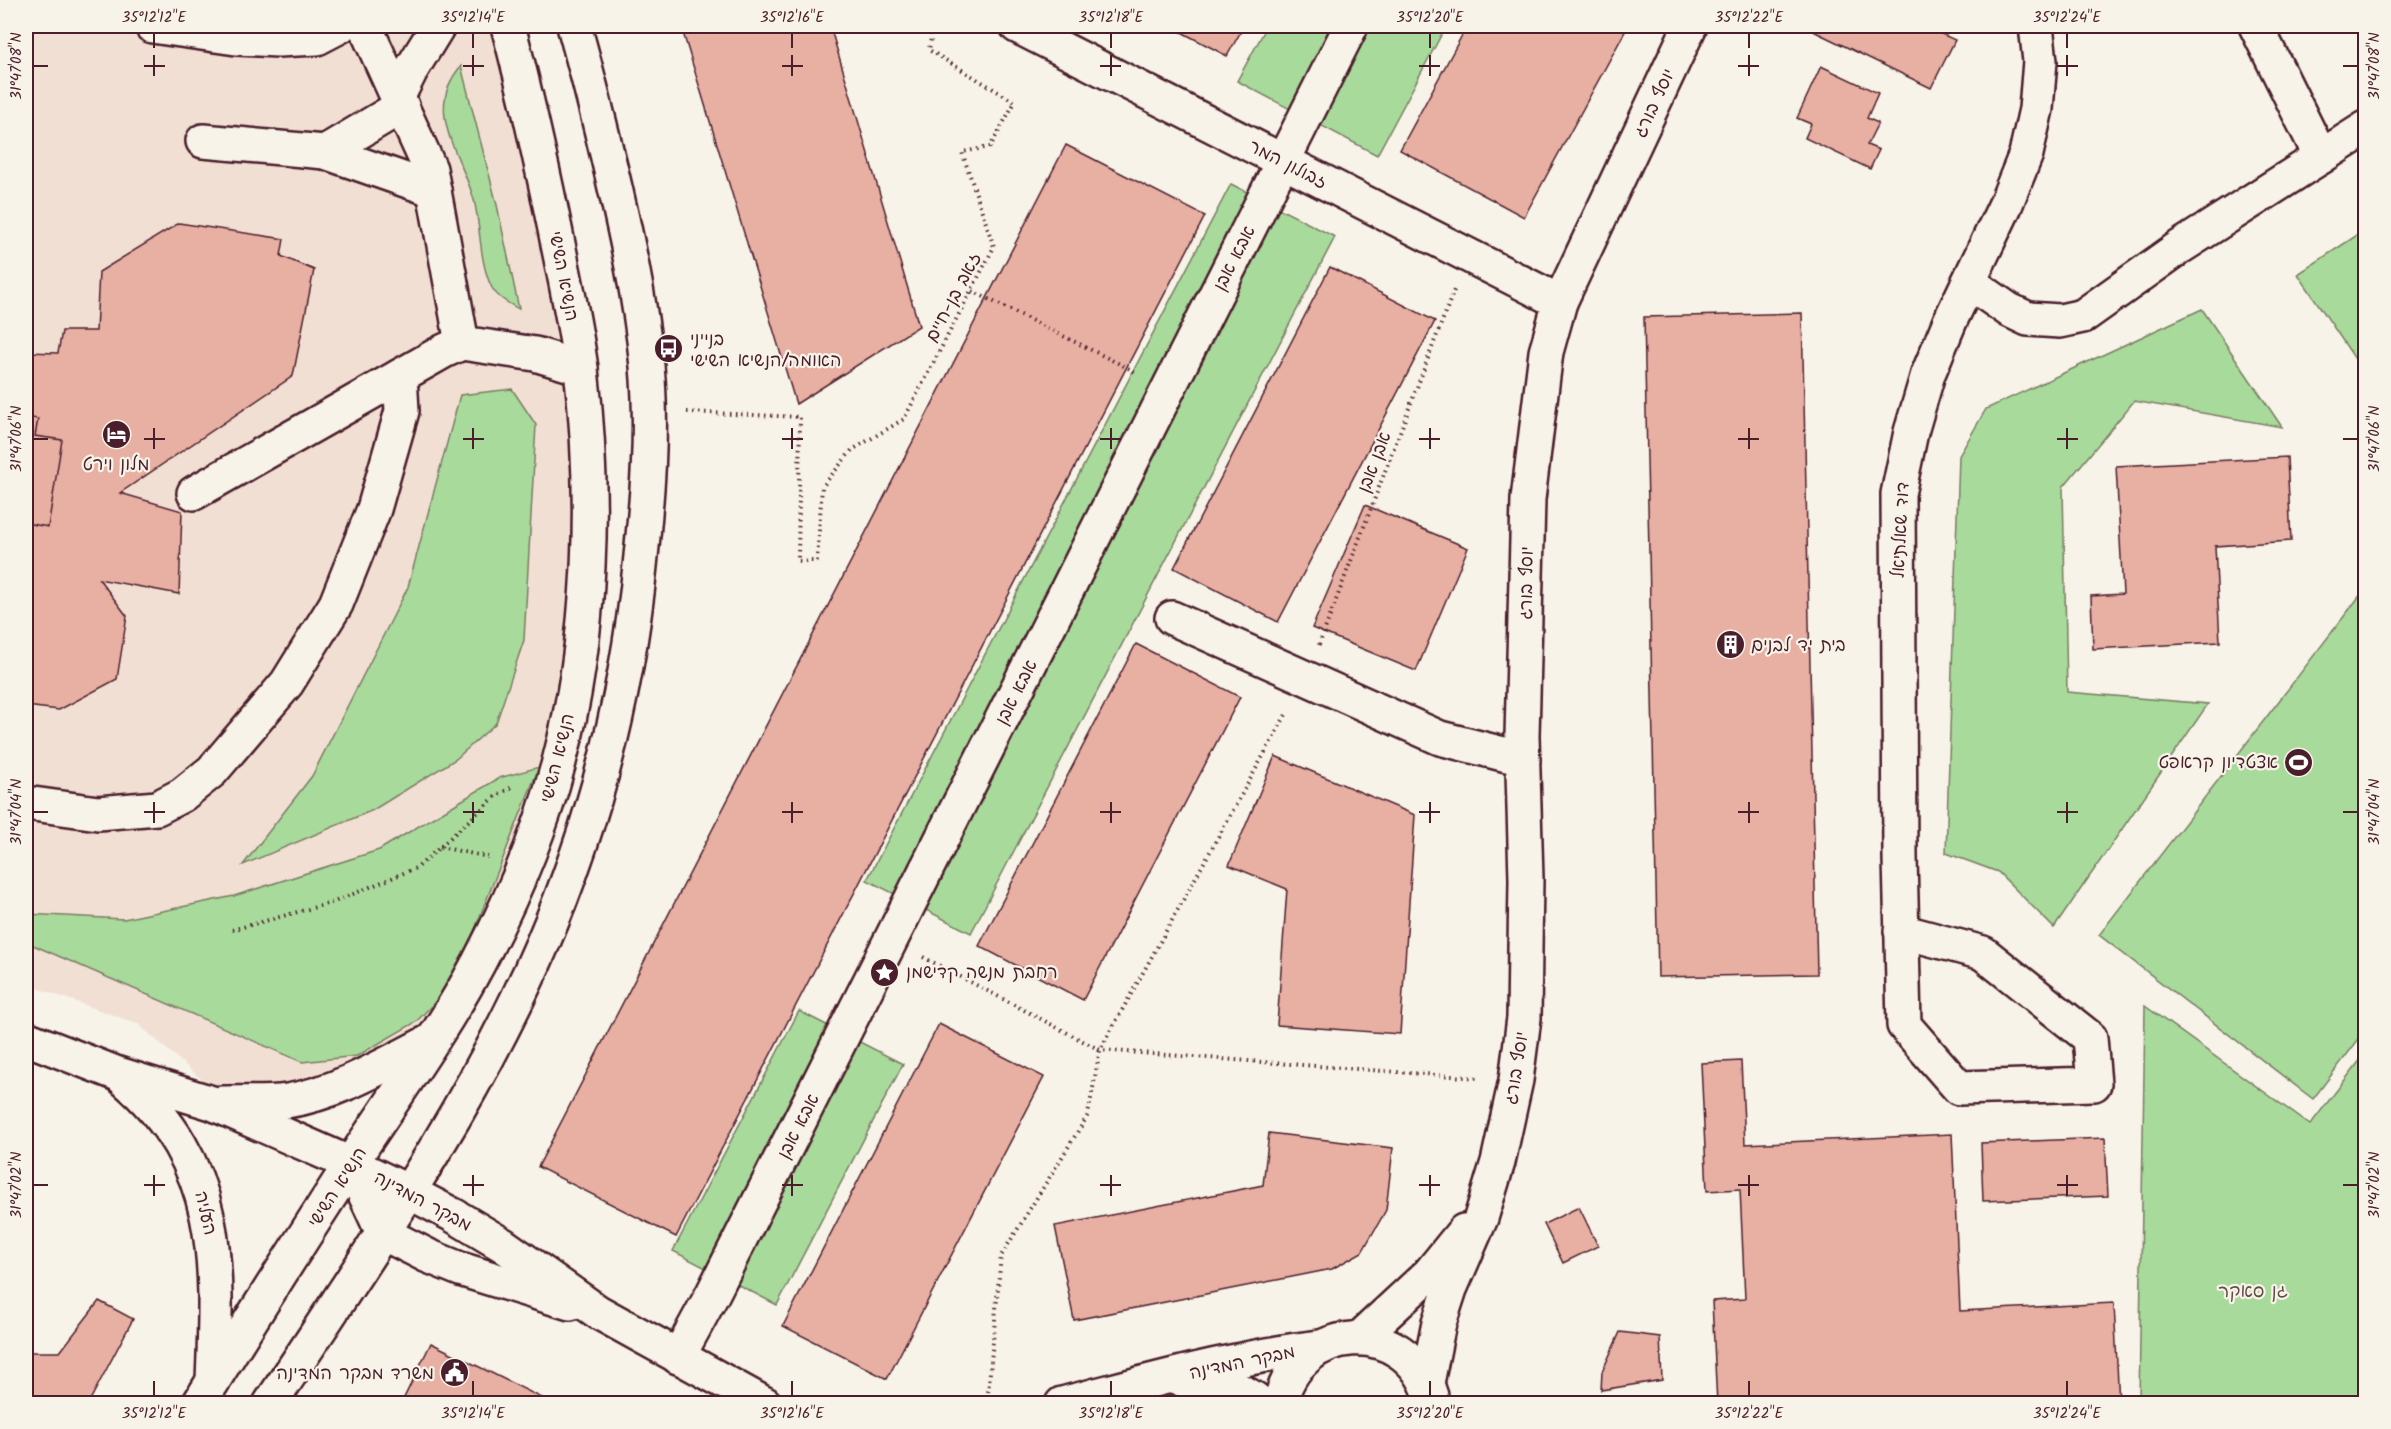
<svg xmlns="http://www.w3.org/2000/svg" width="2391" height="1429" viewBox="0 0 2391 1429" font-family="Kalam,'Playpen Sans Hebrew',sans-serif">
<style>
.built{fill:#f2dfd3}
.green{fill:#a8da9b;stroke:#797c63;stroke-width:1.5}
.building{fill:#e8afa3;stroke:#4a1f2b;stroke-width:1.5}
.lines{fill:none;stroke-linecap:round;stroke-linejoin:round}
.minor-casing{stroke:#4a1f2b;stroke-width:38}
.path{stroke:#4a1f2b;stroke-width:4;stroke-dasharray:1.5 4.5;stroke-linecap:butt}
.minor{stroke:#f7f3e8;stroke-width:33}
.ticks{fill:none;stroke:#4a1f2b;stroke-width:2}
.labels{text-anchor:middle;stroke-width:4.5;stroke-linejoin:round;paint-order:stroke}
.street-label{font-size:18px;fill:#4a1f2b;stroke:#f7f3e8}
.poi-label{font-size:18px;fill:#4a1f2b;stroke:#f7f3e8;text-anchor:start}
.park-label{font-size:18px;fill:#624e47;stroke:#f7f3e8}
.neatline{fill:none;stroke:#4a1f2b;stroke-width:2}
.ticks-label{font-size:15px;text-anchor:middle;fill:#4a1f2b}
</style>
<rect width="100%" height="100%" fill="#f7f3e8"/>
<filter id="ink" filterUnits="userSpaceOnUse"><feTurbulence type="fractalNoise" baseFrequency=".0167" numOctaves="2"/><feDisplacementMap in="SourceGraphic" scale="12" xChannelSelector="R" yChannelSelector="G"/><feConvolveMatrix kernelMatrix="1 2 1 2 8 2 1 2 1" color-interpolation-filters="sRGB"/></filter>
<g filter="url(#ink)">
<path class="built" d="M 26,26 L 508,26 L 581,368 L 566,727 L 433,1040 L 287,1101 L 207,1084 L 138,1024 L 26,984 Z"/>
<g class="green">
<path d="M 1267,26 L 1446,26 L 1377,155 L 1237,81 Z"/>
<path d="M 461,66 L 497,205 L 519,309 C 508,303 497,298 491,286 C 479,260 481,228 474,200 C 462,155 422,111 461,66 Z"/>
<path d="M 1231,184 L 1335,237 L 971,933 L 867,880 Z"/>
<path d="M 2365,230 L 2365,374 L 2298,274 Z"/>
<path d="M 2202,309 L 2282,427 L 2134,401 L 2063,487 L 2067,692 L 2208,704 L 2054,928 L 1998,872 L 1946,853 L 1959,456 L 1986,409 Z"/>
<path d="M 512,389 L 536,425 L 524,640 L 496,723 L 456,759 L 373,810 L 243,865 L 312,776 L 408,587 L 460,395 Z"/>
<path d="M 2365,589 L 2365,1031 L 2313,1099 L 2099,935 Z"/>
<path d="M 539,767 L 454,982 L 416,1022 L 357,1056 L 302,1062 L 26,942 L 26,914 L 124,919 L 234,896 L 379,850 L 499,778 Z"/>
<path d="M 2145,1006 L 2310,1125 L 2365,1054 L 2365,1403 L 2139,1403 Z"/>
<path d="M 799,1011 L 903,1064 L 777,1305 L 673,1251 Z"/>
</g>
<g class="building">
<path d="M 681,26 L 830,26 L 919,326 L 796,404 Z"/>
<path d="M 1170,26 L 1244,26 L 1227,56 Z"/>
<path d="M 1467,26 L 1628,26 L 1524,217 L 1400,150 Z"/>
<path d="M 1803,26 L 1941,26 L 1937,32 L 1955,40 L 1931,88 Z"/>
<path d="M 1821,66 L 1878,93 L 1867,118 L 1878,123 L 1867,145 L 1879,150 L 1870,169 L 1805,138 L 1811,124 L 1797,118 Z"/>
<path d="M 1066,145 L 1205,216 L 676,1237 L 538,1167 Z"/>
<path d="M 179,223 L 284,239 L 281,256 L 314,270 L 293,376 L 120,493 L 182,511 L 179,594 L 99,579 L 127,616 L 117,679 L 59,710 L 26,706 L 26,352 L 58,353 L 62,331 L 96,331 L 99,272 Z"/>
<path d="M 1330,267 L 1435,321 L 1278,622 L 1174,568 Z"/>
<path d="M 1802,313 L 1817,974 L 1658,977 L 1644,317 Z"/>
<path d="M 26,417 L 38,419 L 35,436 L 62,440 L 48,527 L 26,523 Z"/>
<path d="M 2287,457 L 2291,541 L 2215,546 L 2220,642 L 2093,649 L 2091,596 L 2123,594 L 2116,466 Z"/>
<path d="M 1365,505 L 1468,548 L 1416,671 L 1312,628 Z"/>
<path d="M 1136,644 L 1240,697 L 1083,1000 L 979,946 Z"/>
<path d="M 1275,756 L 1415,815 L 1400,1034 L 1277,1025 L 1287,889 L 1229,865 Z"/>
<path d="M 939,1024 L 1044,1077 L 887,1379 L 783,1326 Z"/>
<path d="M 1741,1061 L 1745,1144 L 1952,1134 L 1960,1311 L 2114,1303 L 2119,1404 L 1717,1404 L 1712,1301 L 1745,1299 L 1740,1189 L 1707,1191 L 1701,1063 Z"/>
<path d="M 1269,1133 L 1393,1148 L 1386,1210 L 1362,1252 L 1332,1269 L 1074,1320 L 1055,1226 L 1263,1185 Z"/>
<path d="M 2105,1138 L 2108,1196 L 1983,1201 L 1981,1143 Z"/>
<path d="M 1579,1207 L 1598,1246 L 1563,1263 L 1544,1224 Z"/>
<path d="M 99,1301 L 133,1319 L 88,1404 L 26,1404 L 26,1352 L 60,1352 Z"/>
<path d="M 1620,1332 L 1660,1337 L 1662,1380 L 1601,1390 L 1602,1372 Z"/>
<path d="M 431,1343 L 554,1404 L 401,1404 Z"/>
</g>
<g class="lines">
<defs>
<g id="minor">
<path d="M 152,26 L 236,38 L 278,40 L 317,38 L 340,26"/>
<path d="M 365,26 L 430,169 L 462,343"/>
<path d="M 1017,26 L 1560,302"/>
<path d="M 2256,26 L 2321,157"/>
<path d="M 398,96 L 411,70 L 438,26"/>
<path d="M 203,141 L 325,152 L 434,190"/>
<path d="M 325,152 L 402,106"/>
<path d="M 1969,282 L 2009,310 L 2028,319 L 2060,321 L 2083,316 L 2180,247 L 2366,128"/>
<path d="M 194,493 L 444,351 L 462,343 L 535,354 L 581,368"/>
<path d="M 1172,618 L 1440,738 L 1523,759"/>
<path d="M 26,803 L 98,813 L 157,808 L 182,795 L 212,771 L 287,683 L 336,604 L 374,509 L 402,411 L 400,376"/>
<path d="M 1901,931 L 1983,953 L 2090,1038 L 2094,1084 L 1959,1088 L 1904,1025 L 1900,857 L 1898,494 L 1911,432 L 1928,374 L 1950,321 L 2005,206 L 2026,154 L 2036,109 L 2040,61 L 2036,26"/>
<path d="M 26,1038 L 118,1074 L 212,1103 L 351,1164 L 409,1192 L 453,1215 L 503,1245 L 598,1312 L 765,1404"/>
<path d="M 124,1079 C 222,1163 218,1261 213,1381"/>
<path d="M 222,1103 C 243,1102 266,1104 287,1101 C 338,1093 386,1064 431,1041"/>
<path d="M 351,1164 L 383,1233 L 428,1256 L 460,1269 L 570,1303"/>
<path d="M 1360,1338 L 1430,1273 L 1464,1231"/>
<path d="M 678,1357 L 713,1293 L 1351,26"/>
<path d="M 1183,1380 C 1210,1382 1240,1385 1261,1404"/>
<path d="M 1427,1383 L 1439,1323 L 1450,1289 L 1481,1218 L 1498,1162 L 1516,1080 L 1524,1018 L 1526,879 L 1522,736 L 1528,499 L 1546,352 L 1560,302 L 1690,26"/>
<path d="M 199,1404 C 252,1317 307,1231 363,1145 C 403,1085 445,1026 479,962 C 512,899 541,831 559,762 C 592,638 596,496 581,369 C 575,322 564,275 555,229 C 541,161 526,93 508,26"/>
<path d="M 270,1404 C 368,1255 472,1108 542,945 C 594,824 627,696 640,566 C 647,499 653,433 647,366 C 640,297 625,229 609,162 C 598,116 587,71 574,26"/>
<path d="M 1062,1404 C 1148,1382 1233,1357 1321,1347"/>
<path d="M 1280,1404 C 1297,1322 1406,1315 1431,1396"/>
</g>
</defs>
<use href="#minor" class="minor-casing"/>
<g class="path">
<path d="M 972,291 L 1136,372"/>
<path d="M 687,412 L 800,417 L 798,561 L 817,561 L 822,487 L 852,450 L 904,419 L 994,247 L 962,152 L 990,147 L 1015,102 L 929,50 L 933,26"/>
<path d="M 1319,645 L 1454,290"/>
<path d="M 440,847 L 488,857"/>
<path d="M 232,930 L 334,902 L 418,867 L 496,796 L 512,787"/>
<path d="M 923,957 L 1100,1050 L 1479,1078"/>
<path d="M 987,1404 L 1001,1256 L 1088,1115 L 1100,1050 L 1288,711"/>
</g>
<use href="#minor" class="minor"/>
</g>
</g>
<path class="ticks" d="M 154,33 L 154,48M 473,33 L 473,48M 792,33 L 792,48M 1111,33 L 1111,48M 1430,33 L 1430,48M 1749,33 L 1749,48M 2067,33 L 2067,48M 154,55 L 154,76M 473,55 L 473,76M 792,55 L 792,76M 1111,55 L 1111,76M 1430,55 L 1430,76M 1749,55 L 1749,76M 2067,55 L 2067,76M 33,66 L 48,66M 144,66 L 165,66M 463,66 L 484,66M 782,66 L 803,66M 1100,66 L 1121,66M 1419,66 L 1440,66M 1738,66 L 1759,66M 2057,66 L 2078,66M 2343,66 L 2358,66M 154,428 L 154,449M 473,428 L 473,449M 792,428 L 792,449M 1111,428 L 1111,449M 1430,428 L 1430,449M 1749,428 L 1749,449M 2067,428 L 2067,449M 33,439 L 48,439M 144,439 L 165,439M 463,439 L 484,439M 782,439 L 803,439M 1100,439 L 1121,439M 1419,439 L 1440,439M 1738,439 L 1759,439M 2057,439 L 2078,439M 2343,439 L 2358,439M 154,802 L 154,823M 473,802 L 473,823M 792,802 L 792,823M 1111,802 L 1111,823M 1430,802 L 1430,823M 1749,802 L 1749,823M 2067,802 L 2067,823M 33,812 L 48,812M 144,812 L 165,812M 463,812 L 484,812M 782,812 L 803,812M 1100,812 L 1121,812M 1419,812 L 1440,812M 1738,812 L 1759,812M 2057,812 L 2078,812M 2343,812 L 2358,812M 154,1175 L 154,1196M 473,1175 L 473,1196M 792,1175 L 792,1196M 1111,1175 L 1111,1196M 1430,1175 L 1430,1196M 1749,1175 L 1749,1196M 2067,1175 L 2067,1196M 33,1185 L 48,1185M 144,1185 L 165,1185M 463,1185 L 484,1185M 782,1185 L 803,1185M 1100,1185 L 1121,1185M 1419,1185 L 1440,1185M 1738,1185 L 1759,1185M 2057,1185 L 2078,1185M 2343,1185 L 2358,1185M 154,1381 L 154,1396M 473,1381 L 473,1396M 792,1381 L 792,1396M 1111,1381 L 1111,1396M 1430,1381 L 1430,1396M 1749,1381 L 1749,1396M 2067,1381 L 2067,1396"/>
<defs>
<symbol id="bus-disc" viewBox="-11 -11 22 22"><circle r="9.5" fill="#4a1f2b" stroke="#f7f3e8"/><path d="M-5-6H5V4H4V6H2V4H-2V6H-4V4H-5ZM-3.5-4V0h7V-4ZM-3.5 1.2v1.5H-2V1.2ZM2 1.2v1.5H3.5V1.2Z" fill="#fff"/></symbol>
<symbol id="hotel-disc" viewBox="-11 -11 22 22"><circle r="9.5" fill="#4a1f2b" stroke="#f7f3e8"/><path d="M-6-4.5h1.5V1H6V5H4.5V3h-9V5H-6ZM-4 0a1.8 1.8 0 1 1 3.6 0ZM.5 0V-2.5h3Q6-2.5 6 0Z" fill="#fff"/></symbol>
<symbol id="building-disc" viewBox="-11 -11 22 22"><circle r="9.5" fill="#4a1f2b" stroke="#f7f3e8"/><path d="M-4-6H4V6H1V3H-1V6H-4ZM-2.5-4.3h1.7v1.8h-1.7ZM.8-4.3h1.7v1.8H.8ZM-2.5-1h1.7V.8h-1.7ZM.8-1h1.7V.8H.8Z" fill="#fff"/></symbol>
<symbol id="stadium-disc" viewBox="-11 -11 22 22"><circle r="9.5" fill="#4a1f2b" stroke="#f7f3e8"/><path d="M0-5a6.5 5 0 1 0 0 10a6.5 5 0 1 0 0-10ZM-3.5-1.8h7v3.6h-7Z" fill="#fff"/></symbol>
<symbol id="sight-disc" viewBox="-11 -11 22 22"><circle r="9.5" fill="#4a1f2b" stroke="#f7f3e8"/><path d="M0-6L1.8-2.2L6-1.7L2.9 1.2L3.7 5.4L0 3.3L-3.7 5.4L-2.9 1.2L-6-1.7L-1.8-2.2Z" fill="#fff"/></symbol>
<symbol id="civic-disc" viewBox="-11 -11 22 22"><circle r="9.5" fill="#4a1f2b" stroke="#f7f3e8"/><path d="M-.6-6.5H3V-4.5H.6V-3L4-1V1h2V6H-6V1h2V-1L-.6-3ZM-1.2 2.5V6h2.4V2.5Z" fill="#fff"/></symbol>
</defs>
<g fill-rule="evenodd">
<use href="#bus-disc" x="652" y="332" width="33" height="33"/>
<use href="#hotel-disc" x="100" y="418" width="33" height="33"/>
<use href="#building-disc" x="1714" y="628" width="33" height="33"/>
<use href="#stadium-disc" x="2282" y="746" width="33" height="33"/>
<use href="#sight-disc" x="868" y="956" width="33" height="33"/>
<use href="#civic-disc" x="438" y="1356" width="33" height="33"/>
</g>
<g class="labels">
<g class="street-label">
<text transform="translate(1654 103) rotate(-65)" y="6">יוסף בורג</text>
<text transform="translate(1288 164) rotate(27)" y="6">זבולון המר</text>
<text transform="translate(1234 258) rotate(-63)" y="6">אבא אבן</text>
<text transform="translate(564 276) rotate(79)" y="6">הנשיא השישי</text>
<text transform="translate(953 297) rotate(-62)" y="6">זאב בן-חיים</text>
<text transform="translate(1374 462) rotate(-69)" y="6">אבן אבן</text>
<text transform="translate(1900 530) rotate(-87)" y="6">דוד שאלתיאל</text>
<text transform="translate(1526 583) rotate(-89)" y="6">יוסף בורג</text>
<text transform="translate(1016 692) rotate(-63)" y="6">אבא אבן</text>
<text transform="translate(557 758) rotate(-76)" y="6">הנשיא השישי</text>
<text transform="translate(1516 1068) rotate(-81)" y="6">יוסף בורג</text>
<text transform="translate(798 1126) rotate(-63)" y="6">אבא אבן</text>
<text transform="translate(337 1187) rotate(-57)" y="6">הנשיא השישי</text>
<text transform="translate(423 1201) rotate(28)" y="6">מבקר המדינה</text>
<text transform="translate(206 1213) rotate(77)" y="6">העליה</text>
<text transform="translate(1242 1362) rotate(-12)" y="6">מבקר המדינה</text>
</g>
<g class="poi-label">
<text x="690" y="345">בנייני<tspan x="690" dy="21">האומה/הנשיא השישי</tspan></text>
<text x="116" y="470" text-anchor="middle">מלון וירט</text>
<text x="1751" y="651">בית יד לבנים</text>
<text x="2278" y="768" text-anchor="end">אצטדיון קראפט</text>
<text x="906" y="978">רחבת מנשה קדישמן</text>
<text x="434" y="1379" text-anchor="end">משרד מבקר המדינה</text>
</g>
<g class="park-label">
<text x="2253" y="1297">גן סאקר</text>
</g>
</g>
<rect width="2391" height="1429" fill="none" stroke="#f7f3e8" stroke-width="66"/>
<rect x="33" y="33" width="2325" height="1363" class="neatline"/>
<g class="ticks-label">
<text x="154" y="22">35°12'12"E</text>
<text x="473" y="22">35°12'14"E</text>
<text x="792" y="22">35°12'16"E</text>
<text x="1111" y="22">35°12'18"E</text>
<text x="1430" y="22">35°12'20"E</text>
<text x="1749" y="22">35°12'22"E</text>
<text x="2067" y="22">35°12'24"E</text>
<text transform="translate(16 66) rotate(-90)" y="5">31°47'08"N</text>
<text transform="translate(2374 66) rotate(-90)" y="5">31°47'08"N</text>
<text transform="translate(16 439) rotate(-90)" y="5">31°47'06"N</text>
<text transform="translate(2374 439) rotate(-90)" y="5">31°47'06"N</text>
<text transform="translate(16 812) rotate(-90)" y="5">31°47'04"N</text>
<text transform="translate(2374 812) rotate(-90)" y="5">31°47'04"N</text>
<text transform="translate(16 1185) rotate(-90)" y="5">31°47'02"N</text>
<text transform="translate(2374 1185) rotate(-90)" y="5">31°47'02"N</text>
<text x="154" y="1418">35°12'12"E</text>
<text x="473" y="1418">35°12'14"E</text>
<text x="792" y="1418">35°12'16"E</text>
<text x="1111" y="1418">35°12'18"E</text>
<text x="1430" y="1418">35°12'20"E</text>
<text x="1749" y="1418">35°12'22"E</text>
<text x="2067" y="1418">35°12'24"E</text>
</g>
</svg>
